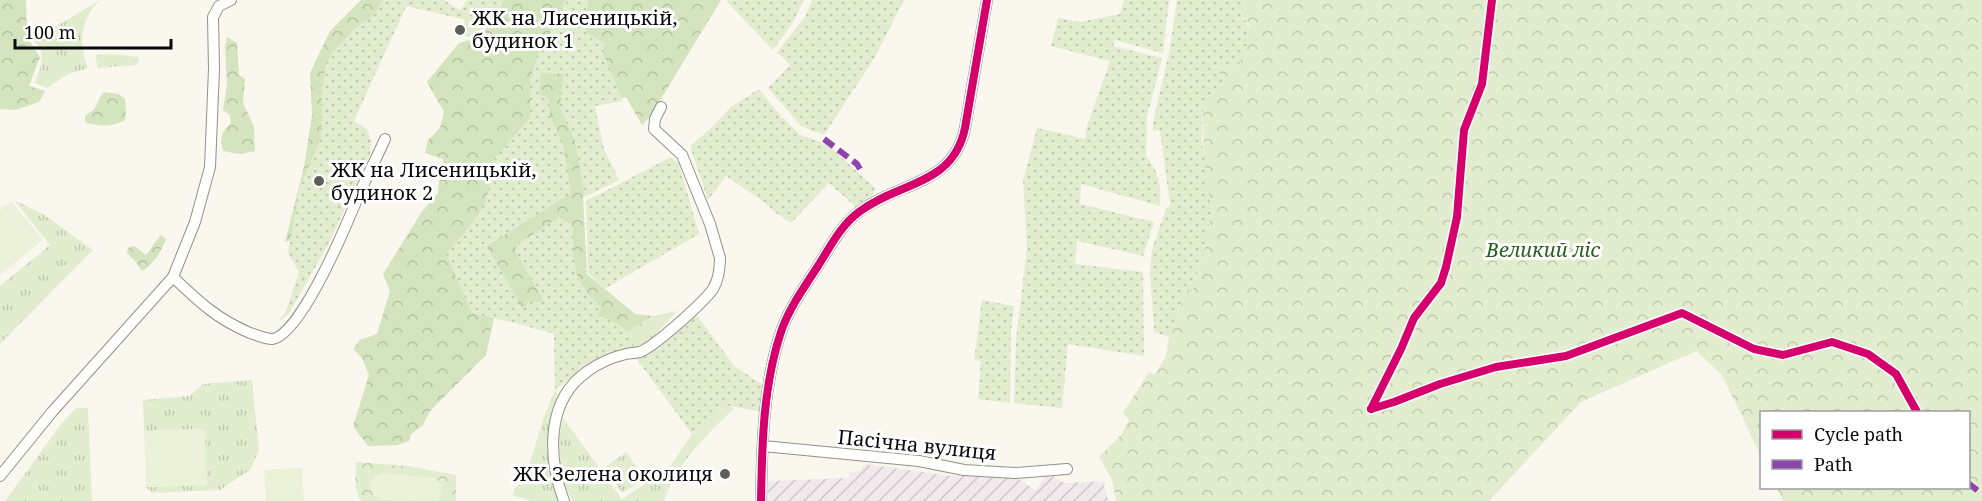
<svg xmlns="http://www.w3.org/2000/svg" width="1982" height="501" viewBox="0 0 1982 501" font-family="'Noto Serif',serif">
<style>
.industrial{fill:url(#industrial-furrows)}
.grass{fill:url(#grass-tufts)}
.forest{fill:url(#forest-crowns)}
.park{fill:url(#park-crowns)}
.garden{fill:url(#garden-dots)}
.pitch{fill:#ecf2d9}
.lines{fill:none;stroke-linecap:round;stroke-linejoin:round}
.minor-casing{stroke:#93918d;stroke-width:12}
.minor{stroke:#fefefc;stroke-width:10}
.quiet{stroke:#8e44ad;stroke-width:6;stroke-dasharray:12 6;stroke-linecap:butt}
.cycleway-casing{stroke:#fff;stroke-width:11}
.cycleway{stroke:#d6006c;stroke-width:8}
.poi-dot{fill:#5f5e5a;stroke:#fff;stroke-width:2}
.labels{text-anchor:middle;stroke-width:6;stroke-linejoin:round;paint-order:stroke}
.poi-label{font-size:20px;fill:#0b0b0b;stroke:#fff;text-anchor:start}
.park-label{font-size:20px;font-style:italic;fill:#2d5e20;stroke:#fff}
.street-label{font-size:20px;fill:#0b0b0b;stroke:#fff}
</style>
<defs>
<pattern id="industrial-furrows" width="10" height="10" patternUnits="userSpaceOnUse" patternTransform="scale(1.5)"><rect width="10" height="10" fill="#f0eaec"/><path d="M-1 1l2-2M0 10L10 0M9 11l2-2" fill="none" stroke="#ccc7c9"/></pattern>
<pattern id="grass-tufts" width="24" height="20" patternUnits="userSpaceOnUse" patternTransform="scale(1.5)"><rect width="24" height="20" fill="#e2edcf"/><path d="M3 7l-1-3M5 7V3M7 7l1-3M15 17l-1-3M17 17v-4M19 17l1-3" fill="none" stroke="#c1cab0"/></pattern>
<pattern id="forest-crowns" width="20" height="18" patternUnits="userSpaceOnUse" patternTransform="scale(1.5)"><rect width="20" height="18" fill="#d3e4be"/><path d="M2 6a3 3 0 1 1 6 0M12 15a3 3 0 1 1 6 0" fill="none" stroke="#b4c2a2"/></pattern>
<pattern id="park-crowns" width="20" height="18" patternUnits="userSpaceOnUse" patternTransform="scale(1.5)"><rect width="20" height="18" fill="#e2edcf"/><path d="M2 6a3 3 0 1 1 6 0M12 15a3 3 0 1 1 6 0" fill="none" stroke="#c1cab0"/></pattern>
<pattern id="garden-dots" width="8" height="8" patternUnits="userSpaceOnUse" patternTransform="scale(1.5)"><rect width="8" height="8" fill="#e2edcf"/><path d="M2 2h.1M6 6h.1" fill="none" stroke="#c1cab0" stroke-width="1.8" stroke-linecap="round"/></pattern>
</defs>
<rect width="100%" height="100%" fill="#faf7ee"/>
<path class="industrial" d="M 865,464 L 952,476 L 1013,475 L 1035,490 L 1048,474 L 1065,483 L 1105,481 L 1104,488 L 1109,501 L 767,501 L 768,481 L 849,478 L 849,472 L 860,471 Z"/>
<g class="grass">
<path d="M 100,0 C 80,20 78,43 88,68 L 68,74 L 47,88 L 35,83 C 41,67 47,53 33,40 Z"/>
<path d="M 110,54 L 138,57 L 139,62 L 135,65 L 98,68 L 95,55 Z"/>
<path d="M 14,200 L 43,214 L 93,250 L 0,344 L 0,286 L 50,245 Z"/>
<path d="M 677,311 L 649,341 L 634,348 L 631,336 L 628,332 L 652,316 Z"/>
<path d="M 252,380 L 259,450 L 250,470 L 220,490 L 152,493 L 146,487 L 206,485 L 204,429 L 144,431 L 143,400 L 189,396 L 203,384 Z"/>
<path d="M 555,390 L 558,395 C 555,406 551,416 549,427 C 545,451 552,478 559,501 L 532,501 L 512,495 L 529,465 L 543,420 Z"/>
<path d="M 725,405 L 735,408 C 706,435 677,463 664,501 L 572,501 L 561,475 L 559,439 L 563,418 L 622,499 L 669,468 L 692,434 Z"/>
<path d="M 76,408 L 88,408 L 92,501 L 5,501 L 62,423 Z"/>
<path d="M 626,452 L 646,479 L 622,493 L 604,468 Z"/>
</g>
<g class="forest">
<path d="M 0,0 L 26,0 L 27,37 L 40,57 L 29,86 L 45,91 L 39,102 L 15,110 L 0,109 Z"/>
<path d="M 361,0 L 408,0 L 397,27 L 362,63 L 307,234 L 285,242 L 304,167 L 312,115 L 310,73 L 330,31 Z"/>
<path d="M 504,0 L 721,0 L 650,117 L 642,125 L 626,97 L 593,105 L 601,150 L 616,179 L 583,196 L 587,274 L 635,314 L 652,316 L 628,332 L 602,317 L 508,321 L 494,318 L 486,355 L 430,411 L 423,425 L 411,434 L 409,441 L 398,445 L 368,446 L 353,426 L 369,375 L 362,358 L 353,349 L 360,340 L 377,334 L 390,291 L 383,274 L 421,213 L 438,193 C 438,181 443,172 443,159 L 425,153 L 428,140 L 440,128 L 444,112 L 427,82 L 459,43 L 474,39 L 493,22 Z"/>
<path d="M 227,37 L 237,43 L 239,75 L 245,79 L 243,103 L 254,127 L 255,151 L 241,154 L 223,151 C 220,138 221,132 231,123 L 230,115 L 223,110 L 227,85 L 225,47 Z"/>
<path d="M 104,92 L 118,94 L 125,99 L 126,111 L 125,120 C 112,127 99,127 85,122 L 85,116 C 102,105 94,103 104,92 Z"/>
<path d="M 161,235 L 166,239 C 160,253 155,263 142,271 L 136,262 L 127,253 L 128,248 L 134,246 L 146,255 Z"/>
</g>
<g class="park">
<path d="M 1244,0 L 1982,0 L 1982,501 L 1783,501 L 1777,488 L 1968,488 L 1968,412 L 1762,412 L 1761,456 L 1722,375 L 1696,351 L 1581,402 L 1489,501 L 1116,501 L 1112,480 L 1099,457 L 1121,435 L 1129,420 L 1123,413 L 1149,372 L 1155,374 L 1166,356 L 1169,337 L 1187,289 L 1192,291 L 1205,246 L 1203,105 L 1223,81 L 1220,75 L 1220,65 L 1238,66 L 1239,62 L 1249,25 L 1241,13 Z"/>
<path d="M 356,462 L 408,466 L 456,475 L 456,501 L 361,501 C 353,490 356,475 356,462 Z"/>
</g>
<g class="garden">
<path d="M 382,0 L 444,0 L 460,10 L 467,0 L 504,0 L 492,21 L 473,38 L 460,35 L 466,20 L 406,6 L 354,121 L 368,130 L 371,142 L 370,155 L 327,247 L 288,315 L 278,322 L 286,311 L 299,272 L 288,253 L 300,186 L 321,139 L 322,90 L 326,65 L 332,53 L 354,29 L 374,15 Z"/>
<path d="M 566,0 L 588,0 L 586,32 L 605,44 L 603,53 L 623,101 L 595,106 L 604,149 L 619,180 L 585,197 L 575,141 L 560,108 L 563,74 L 541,73 L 539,95 L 545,96 L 549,100 L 550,116 L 563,146 L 571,190 L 570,194 L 487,246 L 523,309 L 529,302 L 544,302 L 515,251 L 517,245 L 559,217 L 573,225 C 574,265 570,278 601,307 L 597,317 C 606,317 623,326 629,333 C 632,337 633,343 634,348 C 599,356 583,368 555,390 L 554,334 L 508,321 L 472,313 L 446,254 C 465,231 496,202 489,169 L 496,157 L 530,118 L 530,80 L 537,57 Z"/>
<path d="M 728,0 L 804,0 L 792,24 L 773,50 L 727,2 Z"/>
<path d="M 812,0 L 904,0 L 875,57 L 824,135 L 801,126 L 768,88 L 790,65 L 777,52 L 805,17 Z"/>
<path d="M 1124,0 L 1169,0 L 1163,53 L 1115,40 L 1113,46 L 1162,58 L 1147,117 L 1146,156 C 1160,174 1161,184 1160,206 L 1081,184 L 1080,204 L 1154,222 L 1143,256 L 1077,241 L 1075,264 L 1143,272 L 1144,356 L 1068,344 L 1062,408 L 1014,403 L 1016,340 L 1027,248 L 1023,180 L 1037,128 L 1085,139 L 1086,129 L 1110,61 L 1051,46 L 1058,18 L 1080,22 L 1120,14 Z"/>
<path d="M 1177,0 L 1244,0 L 1241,13 C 1257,38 1248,42 1238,66 L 1220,65 L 1220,75 L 1223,81 L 1203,105 L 1202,140 L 1211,212 L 1205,246 L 1192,291 L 1187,289 L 1169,337 L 1154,332 L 1150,272 L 1152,250 L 1166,208 L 1169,208 L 1170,204 L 1160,131 L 1153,130 L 1153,123 L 1170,48 Z"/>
<path d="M 759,89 L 780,115 L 799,134 L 828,145 L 875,188 L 873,195 L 857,208 L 829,183 L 791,223 L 776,213 L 764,202 L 726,176 L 708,200 L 690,146 L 708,131 L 731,107 Z"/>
<path d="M 671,157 L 679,164 L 699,234 L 604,289 L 588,273 L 586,201 Z"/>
<path d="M 982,300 L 1014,306 L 1011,333 L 1010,403 L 978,399 L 981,361 L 974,360 Z"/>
<path d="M 696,314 L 734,366 L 766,387 L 763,412 L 725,405 L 692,434 L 636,358 C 659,353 679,330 696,314 Z"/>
</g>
<g class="pitch">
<path d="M 11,201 L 43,240 L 0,275 L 0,210 Z"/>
<path d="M 205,429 L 207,485 L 146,487 L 144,431 Z"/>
<path d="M 302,468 L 304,501 L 266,501 L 264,470 Z"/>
<path d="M 382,473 L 435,478 C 443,485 444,493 437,501 L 380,500 C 367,492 368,479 382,473 Z"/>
</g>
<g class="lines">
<defs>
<g id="minor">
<path d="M 173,277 C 199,302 217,319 250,333 C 257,335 265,339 272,339 C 301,336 349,219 360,192 C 368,174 377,157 385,139"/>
<path d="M 763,446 L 919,461 L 964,470 L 1015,473 L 1067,469"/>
<path d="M 0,476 L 52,412 L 173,277 L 195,222 L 210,167 L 214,69 L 213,17 L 219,6 L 231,0"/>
<path d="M 564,501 C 548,458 545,400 588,371 C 599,363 613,357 626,354 C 630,353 635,353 640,352 C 655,346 703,303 713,289 C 719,279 720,269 720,258 L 710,224 L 682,155 L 654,129 L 655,119 L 661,107"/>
<path d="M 761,501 C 762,444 763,384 782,329 C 790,307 805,286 818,266 C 830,247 841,225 859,212 C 900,181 953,186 965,128 L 987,0"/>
</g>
</defs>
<use href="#minor" class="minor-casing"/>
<use href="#minor" class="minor"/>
<g class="quiet">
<path d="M 824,139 L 857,164 L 860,169"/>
<path d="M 1968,483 L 1982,494"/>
</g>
<defs>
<g id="cycleway">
<path d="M 1371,409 L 1394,402 L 1440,384 L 1496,367 L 1566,356 L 1682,313 L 1754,349 L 1783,355 L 1832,342 L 1868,354 L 1896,374 L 1917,412"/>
<path d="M 1371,409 L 1401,349 L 1414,318 L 1441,283 L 1446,267 L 1457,217 L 1464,130 L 1482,84 L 1492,0"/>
<path d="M 761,501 C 762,444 763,384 782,329 C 790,307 805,286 818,266 C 830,247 841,225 859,212 C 900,181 953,186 965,128 L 987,0"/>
</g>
</defs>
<use href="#cycleway" class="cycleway-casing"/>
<use href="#cycleway" class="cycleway"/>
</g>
<g class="poi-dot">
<circle cx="460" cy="30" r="6"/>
<circle cx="319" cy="181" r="6"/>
<circle cx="725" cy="474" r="6"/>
</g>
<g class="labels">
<g class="poi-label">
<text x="472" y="25">ЖК на Лисеницькій,<tspan x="472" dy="23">будинок 1</tspan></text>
<text x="331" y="177">ЖК на Лисеницькій,<tspan x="331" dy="23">будинок 2</tspan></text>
<text x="713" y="481" text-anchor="end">ЖК Зелена околиця</text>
</g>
<g class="park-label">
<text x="1543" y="257">Великий ліс</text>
</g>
<g class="street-label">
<text transform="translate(917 445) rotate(6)" y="7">Пасічна вулиця</text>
</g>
</g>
<rect x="1760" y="411" width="210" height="78" fill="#ffffff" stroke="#9d9d9d" stroke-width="1.5"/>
<rect x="1772" y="430" width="30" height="9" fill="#d6006c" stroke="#9d9d9d" stroke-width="1.5"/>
<text x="1814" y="441" font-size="18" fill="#0b0b0b">Cycle path</text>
<rect x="1772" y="460" width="30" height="9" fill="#8e44ad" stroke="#9d9d9d" stroke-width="1.5"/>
<text x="1814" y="471" font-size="18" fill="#0b0b0b">Path</text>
<path d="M15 39v9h156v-9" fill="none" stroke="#0b0b0b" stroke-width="3"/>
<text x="24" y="39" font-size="18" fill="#0b0b0b" stroke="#ffffff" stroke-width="4.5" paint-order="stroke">100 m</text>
</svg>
